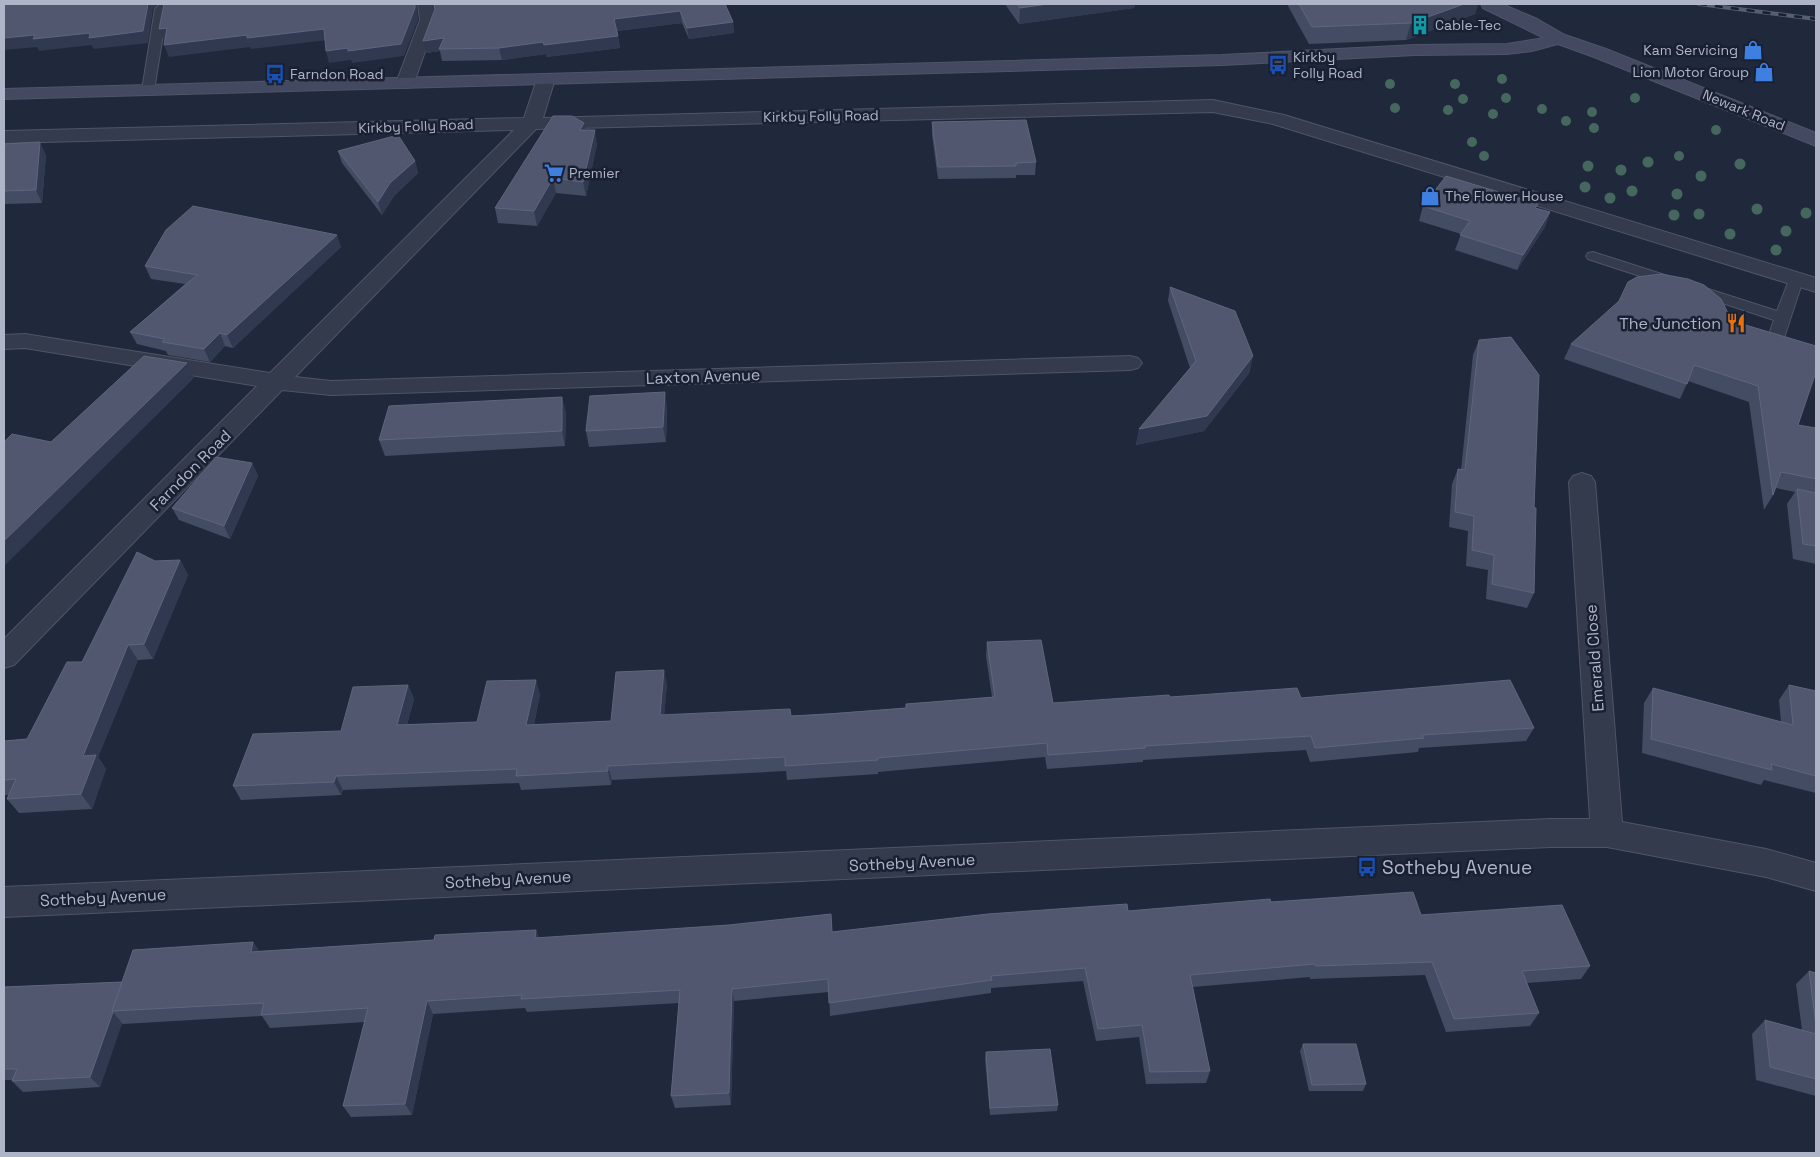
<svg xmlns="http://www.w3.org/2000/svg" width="1820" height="1157" viewBox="0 0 1820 1157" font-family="'Space Grotesk',sans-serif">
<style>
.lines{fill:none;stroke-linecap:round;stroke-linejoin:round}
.lane-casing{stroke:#4f5567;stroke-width:2}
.street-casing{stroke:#4f5567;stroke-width:2}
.secondary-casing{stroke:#4f5567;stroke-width:2}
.lane{fill:#343b4c;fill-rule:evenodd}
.street{fill:#343b4c;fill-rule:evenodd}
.secondary{fill:#424960;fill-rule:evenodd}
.rail-casing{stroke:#555e74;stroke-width:4}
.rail{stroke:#192031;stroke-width:2.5;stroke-dasharray:8;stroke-linecap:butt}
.tree{fill:#45675d}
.wall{fill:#444c64}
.shaded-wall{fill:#313950}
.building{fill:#50576f;stroke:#5e667d}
.labels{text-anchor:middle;stroke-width:5;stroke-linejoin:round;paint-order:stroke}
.far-poi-label{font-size:14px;fill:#afb5c8;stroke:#192031;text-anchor:start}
.far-street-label{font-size:14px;fill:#afb5c8;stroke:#192031}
.poi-label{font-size:16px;fill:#afb5c8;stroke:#192031;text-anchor:end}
.street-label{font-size:16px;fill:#afb5c8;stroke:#192031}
.near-poi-label{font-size:19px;fill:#afb5c8;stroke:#192031;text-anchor:start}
</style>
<rect width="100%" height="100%" fill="#20283c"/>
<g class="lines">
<defs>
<g id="lane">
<path d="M 160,4 L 172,4 L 167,10 L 154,90 L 148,94 L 142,90 L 155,9 Z"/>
<path d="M 1593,252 L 1777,311 L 1789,280 L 1791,277 L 1801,277 L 1803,280 L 1783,341 L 1816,350 L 1816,360 L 1768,346 L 1766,343 L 1774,320 L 1588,259 L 1586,256 L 1588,253 Z"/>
</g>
<g id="street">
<path d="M 418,4 L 434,4 L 436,20 L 414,83 L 411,87 L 405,88 L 399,87 L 396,83 L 420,20 Z"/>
<path d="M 546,74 L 552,75 L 555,79 L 543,118 L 1213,100 L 1284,115 L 1816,278 L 1816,292 L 1273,124 L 1213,112 L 536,129 L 295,377 L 331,381 L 1130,356 L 1138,358 L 1142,363 L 1138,368 L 1130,370 L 331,395 L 282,390 L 14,665 L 4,668 L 4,639 L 257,386 L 25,348 L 4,349 L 4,335 L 25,334 L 270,373 L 514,130 L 4,143 L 4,131 L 524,118 L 537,79 L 540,75 Z"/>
<path d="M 1582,473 L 1591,476 L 1595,482 L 1622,822 L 1766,849 L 1816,863 L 1816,891 L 1766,877 L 1607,847 L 1550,847 L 4,917 L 4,887 L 1550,819 L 1590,819 L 1569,482 L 1573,476 Z"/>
</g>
<path id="secondary" d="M 1481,4 L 1502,4 L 1537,19 L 1565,35 L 1606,49 L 1816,133 L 1816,146 L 1594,57 L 1558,44 L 1532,51 L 1507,54 L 1415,55 L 1222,65 L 4,99 L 4,89 L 1222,55 L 1415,45 L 1507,44 L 1544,38 L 1483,8 Z"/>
</defs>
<use href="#lane" class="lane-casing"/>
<use href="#street" class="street-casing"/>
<use href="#secondary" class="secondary-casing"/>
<use href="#lane" class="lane"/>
<use href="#street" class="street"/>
<use href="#secondary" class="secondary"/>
<defs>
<path id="rail" d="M 1699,4 L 1816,19"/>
</defs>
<use href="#rail" class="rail-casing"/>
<use href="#rail" class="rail"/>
</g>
<g class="tree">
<circle cx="1502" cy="79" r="5"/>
<circle cx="1390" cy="84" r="5"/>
<circle cx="1455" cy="84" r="5"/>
<circle cx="1506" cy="98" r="5"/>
<circle cx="1635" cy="98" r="5"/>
<circle cx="1463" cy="99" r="5"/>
<circle cx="1395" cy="108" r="5"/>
<circle cx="1542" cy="109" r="5"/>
<circle cx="1448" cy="110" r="5"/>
<circle cx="1592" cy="112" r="5"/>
<circle cx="1493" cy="114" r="5"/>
<circle cx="1566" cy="121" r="5"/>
<circle cx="1594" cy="128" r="5"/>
<circle cx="1716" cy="130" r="5"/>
<circle cx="1472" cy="142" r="5"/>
<circle cx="1484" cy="156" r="5"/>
<circle cx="1679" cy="156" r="5"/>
<circle cx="1648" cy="162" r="5.5"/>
<circle cx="1740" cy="164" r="5.5"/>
<circle cx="1588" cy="166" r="5.5"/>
<circle cx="1621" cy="170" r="5.5"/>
<circle cx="1701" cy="176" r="5.5"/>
<circle cx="1585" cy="187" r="5.5"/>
<circle cx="1632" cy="191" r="5.5"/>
<circle cx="1677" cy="194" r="5.5"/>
<circle cx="1610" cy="198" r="5.5"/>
<circle cx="1757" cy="209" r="5.5"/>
<circle cx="1806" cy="213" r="5.5"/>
<circle cx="1699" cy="214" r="5.5"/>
<circle cx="1674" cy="215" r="5.5"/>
<circle cx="1786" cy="231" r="5.5"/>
<circle cx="1730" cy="234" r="5.5"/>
<circle cx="1776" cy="250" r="5.5"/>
</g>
<g class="wall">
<path d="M 725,4 L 733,22 L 734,33 L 689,39 L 682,23 L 617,31 L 620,48 L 546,57 L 546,54 L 502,60 L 442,61 L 440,51 L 426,53 L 435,9 Z"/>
<path d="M 1005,4 L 1135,4 L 1134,8 L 1019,24 Z"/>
<path d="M 1288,4 L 1478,4 L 1475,14 L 1406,40 L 1309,44 L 1288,6 Z"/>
<path d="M 932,122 L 1036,162 L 1035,175 L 1016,175 L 1016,178 L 938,179 L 932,135 Z"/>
<path d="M 585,130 L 597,144 L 586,196 L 556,193 L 537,226 L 498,223 L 495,208 Z"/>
<path d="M 4,144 L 46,155 L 42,203 L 4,204 Z"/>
<path d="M 338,151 L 415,161 L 418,173 L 394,196 L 382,215 L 342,163 Z"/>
<path d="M 1538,204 L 1536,208 L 1550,212 L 1545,227 L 1517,270 L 1455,250 L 1461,234 L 1419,221 L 1423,206 Z"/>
<path d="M 341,247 L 233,348 L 225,346 L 210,362 L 168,355 L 166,351 L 137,344 L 130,332 L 185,284 L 151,279 L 145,266 Z"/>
<path d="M 1170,287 L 1250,372 L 1204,431 L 1136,445 L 1139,429 L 1190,368 L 1168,301 Z"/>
<path d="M 1732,321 L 1798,425 L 1816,429 L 1816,564 L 1793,559 L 1787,504 L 1795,492 L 1776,488 L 1773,495 L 1764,510 L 1749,402 L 1688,381 L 1680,399 L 1564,359 L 1571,344 Z"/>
<path d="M 1479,340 L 1534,508 L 1534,593 L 1527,608 L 1486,599 L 1488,570 L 1466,566 L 1468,531 L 1449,527 L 1452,484 L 1458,469 L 1461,470 L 1473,355 Z"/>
<path d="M 667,407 L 666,442 L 589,447 L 586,431 Z"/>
<path d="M 566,412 L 565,446 L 385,456 L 379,440 Z"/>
<path d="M 252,463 L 258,476 L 230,539 L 179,520 L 172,508 Z"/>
<path d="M 180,560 L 188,575 L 153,659 L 138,660 L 98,757 L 106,769 L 92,809 L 19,813 L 7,799 L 9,795 L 4,795 L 4,741 L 27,739 L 82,662 Z"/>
<path d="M 987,642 L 1053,703 L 1170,697 L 1301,698 L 1534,728 L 1526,741 L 1419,748 L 1418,752 L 1310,762 L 1306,750 L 1143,760 L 1143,762 L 1047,769 L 1045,757 L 878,772 L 878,774 L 787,780 L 786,771 L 612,780 L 611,785 L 521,790 L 519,783 L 343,790 L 341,795 L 241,800 L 233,786 L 341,731 L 408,685 L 414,699 L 407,725 L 477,722 L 540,694 L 534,725 L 611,721 L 667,684 L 664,715 L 791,716 L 906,708 L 906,704 L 992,697 L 986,656 Z"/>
<path d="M 1789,685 L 1816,691 L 1816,793 L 1764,780 L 1761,785 L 1642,753 L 1644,703 L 1653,688 L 1781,722 L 1779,700 Z"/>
<path d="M 1271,902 L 1421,915 L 1590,966 L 1581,979 L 1527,983 L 1539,1013 L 1530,1026 L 1446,1032 L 1425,975 L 1310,979 L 1310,977 L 1193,987 L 1210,1071 L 1206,1083 L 1146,1084 L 1139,1037 L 1096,1041 L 1083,981 L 991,988 L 991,993 L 830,1016 L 829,992 L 734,1001 L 731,1105 L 675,1108 L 671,1096 L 679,1003 L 527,1012 L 525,1008 L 433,1014 L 412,1115 L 351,1117 L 343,1106 L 365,1022 L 270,1028 L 262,1016 L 123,1024 L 122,1023 L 100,1087 L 23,1092 L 12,1081 L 13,1080 L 4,1080 L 4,987 L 122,982 L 253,942 L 259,951 L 434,940 L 536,930 L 539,938 L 832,932 Z"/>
<path d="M 1809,971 L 1816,973 L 1816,1096 L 1756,1080 L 1752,1034 L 1765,1020 L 1802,1030 L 1796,984 Z"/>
<path d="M 1303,1044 L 1366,1084 L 1363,1091 L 1309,1091 L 1300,1051 Z"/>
<path d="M 986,1052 L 1058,1105 L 1057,1111 L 990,1115 L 985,1059 Z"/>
</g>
<g class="shaded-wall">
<path d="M 148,4 L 158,4 L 153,9 L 148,43 L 94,49 L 91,45 L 39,51 L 37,47 L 4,50 L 4,38 L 35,35 L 90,33 Z"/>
<path d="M 415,4 L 417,4 L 418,20 L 404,56 L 352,63 L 351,60 L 329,63 L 326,51 Z"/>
<path d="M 1048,4 L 1135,4 L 1134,8 L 1019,24 L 1020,8 Z"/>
<path d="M 1464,4 L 1478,4 L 1475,14 L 1406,40 L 1411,23 Z"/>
<path d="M 680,11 L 682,23 L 615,31 L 614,19 Z"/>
<path d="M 733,22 L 734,33 L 689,39 L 687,28 Z"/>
<path d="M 167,28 L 171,40 L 164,41 L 159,29 Z"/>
<path d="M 324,29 L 328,40 L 251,49 L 250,47 L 169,57 L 164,45 L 247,35 Z"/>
<path d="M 618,36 L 620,48 L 546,57 L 546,54 L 502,60 L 499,48 L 543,42 Z"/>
<path d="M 444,38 L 439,49 L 440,51 L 426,53 L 423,41 Z"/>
<path d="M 584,123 L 587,137 L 580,130 Z"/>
<path d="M 595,130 L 597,144 L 586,196 L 583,182 Z"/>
<path d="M 40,142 L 46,155 L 42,203 L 36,190 Z"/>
<path d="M 415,161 L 418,173 L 394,196 L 382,215 L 378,202 L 390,183 Z"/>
<path d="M 553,178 L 556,193 L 537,226 L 534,211 Z"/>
<path d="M 1550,212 L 1545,227 L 1517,270 L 1523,255 Z"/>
<path d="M 337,235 L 341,247 L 233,348 L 227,335 Z"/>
<path d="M 220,333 L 225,346 L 210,362 L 204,349 Z"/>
<path d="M 1253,356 L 1250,372 L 1204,431 L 1136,445 L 1139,429 Z"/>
<path d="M 187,363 L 194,378 L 48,523 L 4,566 L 4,541 Z"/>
<path d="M 665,392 L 667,407 L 666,442 L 663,427 Z"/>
<path d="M 562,397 L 566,412 L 565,446 L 562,431 Z"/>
<path d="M 252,463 L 258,476 L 230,539 L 224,526 Z"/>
<path d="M 180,560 L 188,575 L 153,659 L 144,644 Z"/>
<path d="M 128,645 L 138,660 L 98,757 L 106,769 L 92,809 L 81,794 L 83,756 Z"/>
<path d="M 664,670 L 667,684 L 663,729 L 660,715 Z"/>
<path d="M 536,680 L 540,694 L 531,739 L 526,725 Z"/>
<path d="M 408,685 L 414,699 L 403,739 L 397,725 Z"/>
<path d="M 608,766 L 612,780 L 611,785 L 608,771 Z"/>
<path d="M 336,776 L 343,790 L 341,795 L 334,782 Z"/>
<path d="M 536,930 L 541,943 L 535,938 Z"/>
<path d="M 253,942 L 262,956 L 251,952 Z"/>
<path d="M 732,989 L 734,1001 L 731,1105 L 729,1093 Z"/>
<path d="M 427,1001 L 433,1014 L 412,1115 L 405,1104 Z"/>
<path d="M 113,1012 L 122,1023 L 100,1087 L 90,1077 Z"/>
</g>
<g class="building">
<path d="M 4,4 L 148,4 L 143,31 L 89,38 L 90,33 L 33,39 L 35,35 L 4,38 Z"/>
<path d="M 164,4 L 415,4 L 415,8 L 401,44 L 348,51 L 348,48 L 326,51 L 324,29 L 247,38 L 247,35 L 164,45 L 167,28 L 159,29 Z"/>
<path d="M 434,4 L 725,4 L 733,22 L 687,28 L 680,11 L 614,19 L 618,36 L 544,45 L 543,42 L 499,48 L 439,49 L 444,38 L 423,41 L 435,9 Z"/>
<path d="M 1017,4 L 1048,4 L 1020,8 Z"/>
<path d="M 1299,4 L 1464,4 L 1411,23 L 1312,27 Z"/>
<path d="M 553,116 L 572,116 L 584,123 L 580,130 L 595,130 L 583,182 L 553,178 L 534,211 L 495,208 Z"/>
<path d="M 1026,120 L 1036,162 L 1016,163 L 1016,166 L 938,167 L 932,122 Z"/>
<path d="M 398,135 L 415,161 L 390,183 L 378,202 L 338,151 Z"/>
<path d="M 40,142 L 36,190 L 4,191 L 4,144 Z"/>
<path d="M 1446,176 L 1538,204 L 1535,208 L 1550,212 L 1523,255 L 1460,235 L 1470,221 L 1423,206 Z"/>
<path d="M 193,206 L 337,235 L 227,335 L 220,333 L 204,349 L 162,342 L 165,339 L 130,332 L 197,275 L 145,266 L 166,230 Z"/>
<path d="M 1661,274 L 1688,279 L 1704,285 L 1721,299 L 1732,321 L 1816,346 L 1816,372 L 1798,425 L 1816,428 L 1816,479 L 1781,472 L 1773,495 L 1758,386 L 1694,365 L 1687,384 L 1571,344 L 1619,301 L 1628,282 L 1637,277 Z"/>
<path d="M 1170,287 L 1235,311 L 1253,356 L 1207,416 L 1139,429 L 1196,361 Z"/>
<path d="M 1511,337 L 1539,375 L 1534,508 L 1536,508 L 1534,593 L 1492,584 L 1494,555 L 1472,550 L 1474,516 L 1455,512 L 1458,469 L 1465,470 L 1479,340 Z"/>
<path d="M 144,356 L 187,363 L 38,508 L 4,541 L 4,442 L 12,434 L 51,442 Z"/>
<path d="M 665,392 L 663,427 L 586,431 L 590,396 Z"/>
<path d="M 562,397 L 562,431 L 379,440 L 389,406 Z"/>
<path d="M 216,457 L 252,463 L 224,526 L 172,508 Z"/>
<path d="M 1797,489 L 1816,493 L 1816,546 L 1803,544 Z"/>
<path d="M 137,552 L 155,561 L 180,560 L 144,644 L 128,645 L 83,756 L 96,755 L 81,794 L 7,799 L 16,779 L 4,780 L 4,741 L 27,739 L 67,662 L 82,662 Z"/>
<path d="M 1041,640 L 1053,703 L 1169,695 L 1170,697 L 1297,688 L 1301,698 L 1510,680 L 1534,728 L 1422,735 L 1424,738 L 1315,748 L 1311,736 L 1145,746 L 1145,748 L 1048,755 L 1047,743 L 877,758 L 878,760 L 785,766 L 785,757 L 608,766 L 608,771 L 516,776 L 517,769 L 336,776 L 334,782 L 233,786 L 253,734 L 341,731 L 353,687 L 408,685 L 397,725 L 477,722 L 487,681 L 536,680 L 526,725 L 611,721 L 616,672 L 664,670 L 660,715 L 790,709 L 791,716 L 829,714 L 906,708 L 906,704 L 995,697 L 987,642 Z"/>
<path d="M 1789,685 L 1816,691 L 1816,776 L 1771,764 L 1772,770 L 1651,739 L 1653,688 L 1793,725 Z"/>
<path d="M 1413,892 L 1421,915 L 1562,905 L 1590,966 L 1522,971 L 1539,1013 L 1454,1019 L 1432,962 L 1316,966 L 1315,964 L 1190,975 L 1210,1071 L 1150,1072 L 1142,1025 L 1098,1029 L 1085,968 L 991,976 L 992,980 L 829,1003 L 828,979 L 732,989 L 729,1093 L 671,1096 L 680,990 L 521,999 L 522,995 L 427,1001 L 405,1104 L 343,1106 L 368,1008 L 261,1015 L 264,1003 L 112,1011 L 133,950 L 253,942 L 251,952 L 434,940 L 435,935 L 536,930 L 535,938 L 729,925 L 831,914 L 832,932 L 988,914 L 1127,904 L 1128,911 L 1270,899 L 1271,902 Z"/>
<path d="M 1809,971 L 1816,973 L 1816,1025 Z"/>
<path d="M 122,982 L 112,1011 L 113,1012 L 90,1077 L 12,1081 L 17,1069 L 4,1069 L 4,987 Z"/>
<path d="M 1765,1020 L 1816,1034 L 1816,1079 L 1770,1067 Z"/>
<path d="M 1303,1044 L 1356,1044 L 1366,1084 L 1312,1085 Z"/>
<path d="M 1050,1049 L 1058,1105 L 990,1108 L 986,1052 Z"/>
</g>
<defs>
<symbol id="building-bare" viewBox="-9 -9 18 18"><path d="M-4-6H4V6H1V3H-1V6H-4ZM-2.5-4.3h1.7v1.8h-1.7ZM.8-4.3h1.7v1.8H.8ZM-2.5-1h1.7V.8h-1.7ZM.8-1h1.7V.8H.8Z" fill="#0f9aa8" stroke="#192031" stroke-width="2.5" paint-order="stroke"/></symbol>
<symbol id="shop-bare" viewBox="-9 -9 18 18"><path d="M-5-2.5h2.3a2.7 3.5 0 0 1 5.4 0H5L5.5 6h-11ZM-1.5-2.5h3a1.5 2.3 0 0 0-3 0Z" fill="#3f7fe0" stroke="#192031" stroke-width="2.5" paint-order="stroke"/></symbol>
<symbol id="bus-bare" viewBox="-9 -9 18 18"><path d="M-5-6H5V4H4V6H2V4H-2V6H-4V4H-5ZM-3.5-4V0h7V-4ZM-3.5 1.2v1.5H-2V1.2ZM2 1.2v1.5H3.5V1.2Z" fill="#1a4fb4" stroke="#192031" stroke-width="2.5" paint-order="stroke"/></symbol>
<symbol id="supermarket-bare" viewBox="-9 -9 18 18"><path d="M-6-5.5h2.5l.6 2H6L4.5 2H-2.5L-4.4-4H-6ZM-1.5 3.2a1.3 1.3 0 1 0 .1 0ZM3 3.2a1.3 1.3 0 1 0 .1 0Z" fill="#3f7fe0" stroke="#192031" stroke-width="2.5" paint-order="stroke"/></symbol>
<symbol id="restaurant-bare" viewBox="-9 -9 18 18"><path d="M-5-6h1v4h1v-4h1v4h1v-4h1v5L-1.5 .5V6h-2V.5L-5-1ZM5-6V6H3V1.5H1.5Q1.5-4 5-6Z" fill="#e8710a" stroke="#192031" stroke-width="2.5" paint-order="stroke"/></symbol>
</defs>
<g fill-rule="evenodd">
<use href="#building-bare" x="1406" y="11" width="28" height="28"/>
<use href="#shop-bare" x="1739" y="36" width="28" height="28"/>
<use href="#bus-bare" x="1264" y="51" width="28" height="28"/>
<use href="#shop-bare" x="1750" y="58" width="28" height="28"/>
<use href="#bus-bare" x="261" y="60" width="28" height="28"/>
<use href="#supermarket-bare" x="540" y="159" width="28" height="28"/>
<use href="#shop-bare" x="1416" y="182" width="28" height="28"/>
<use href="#restaurant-bare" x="1722" y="309" width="28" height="28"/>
<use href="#bus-bare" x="1353" y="853" width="28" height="28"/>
</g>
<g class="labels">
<g class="far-poi-label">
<text x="1435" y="30">Cable-Tec</text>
<text x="1738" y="55" text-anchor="end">Kam Servicing</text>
<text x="1293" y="62">Kirkby<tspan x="1293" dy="16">Folly Road</tspan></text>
<text x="1749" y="77" text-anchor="end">Lion Motor Group</text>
<text x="290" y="79">Farndon Road</text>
<text x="569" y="178">Premier</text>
<text x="1445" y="201">The Flower House</text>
</g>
<g class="far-street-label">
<text transform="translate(1744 110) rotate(22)" y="5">Newark Road</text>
<text transform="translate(821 116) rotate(-1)" y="5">Kirkby Folly Road</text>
<text transform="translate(416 126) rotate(-2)" y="5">Kirkby Folly Road</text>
</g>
<g class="poi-label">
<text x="1721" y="329">The Junction</text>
</g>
<g class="street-label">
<text transform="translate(703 376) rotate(-2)" y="6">Laxton Avenue</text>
<text transform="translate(190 470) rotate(-45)" y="6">Farndon Road</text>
<text transform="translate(1594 658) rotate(-94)" y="6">Emerald Close</text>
<text transform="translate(912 862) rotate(-3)" y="6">Sotheby Avenue</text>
<text transform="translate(508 879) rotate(-3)" y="6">Sotheby Avenue</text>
<text transform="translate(103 897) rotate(-3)" y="6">Sotheby Avenue</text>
</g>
<g class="near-poi-label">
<text x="1382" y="874">Sotheby Avenue</text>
</g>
</g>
<rect width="1820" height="1157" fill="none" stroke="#afb5c8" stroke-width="10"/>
</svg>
